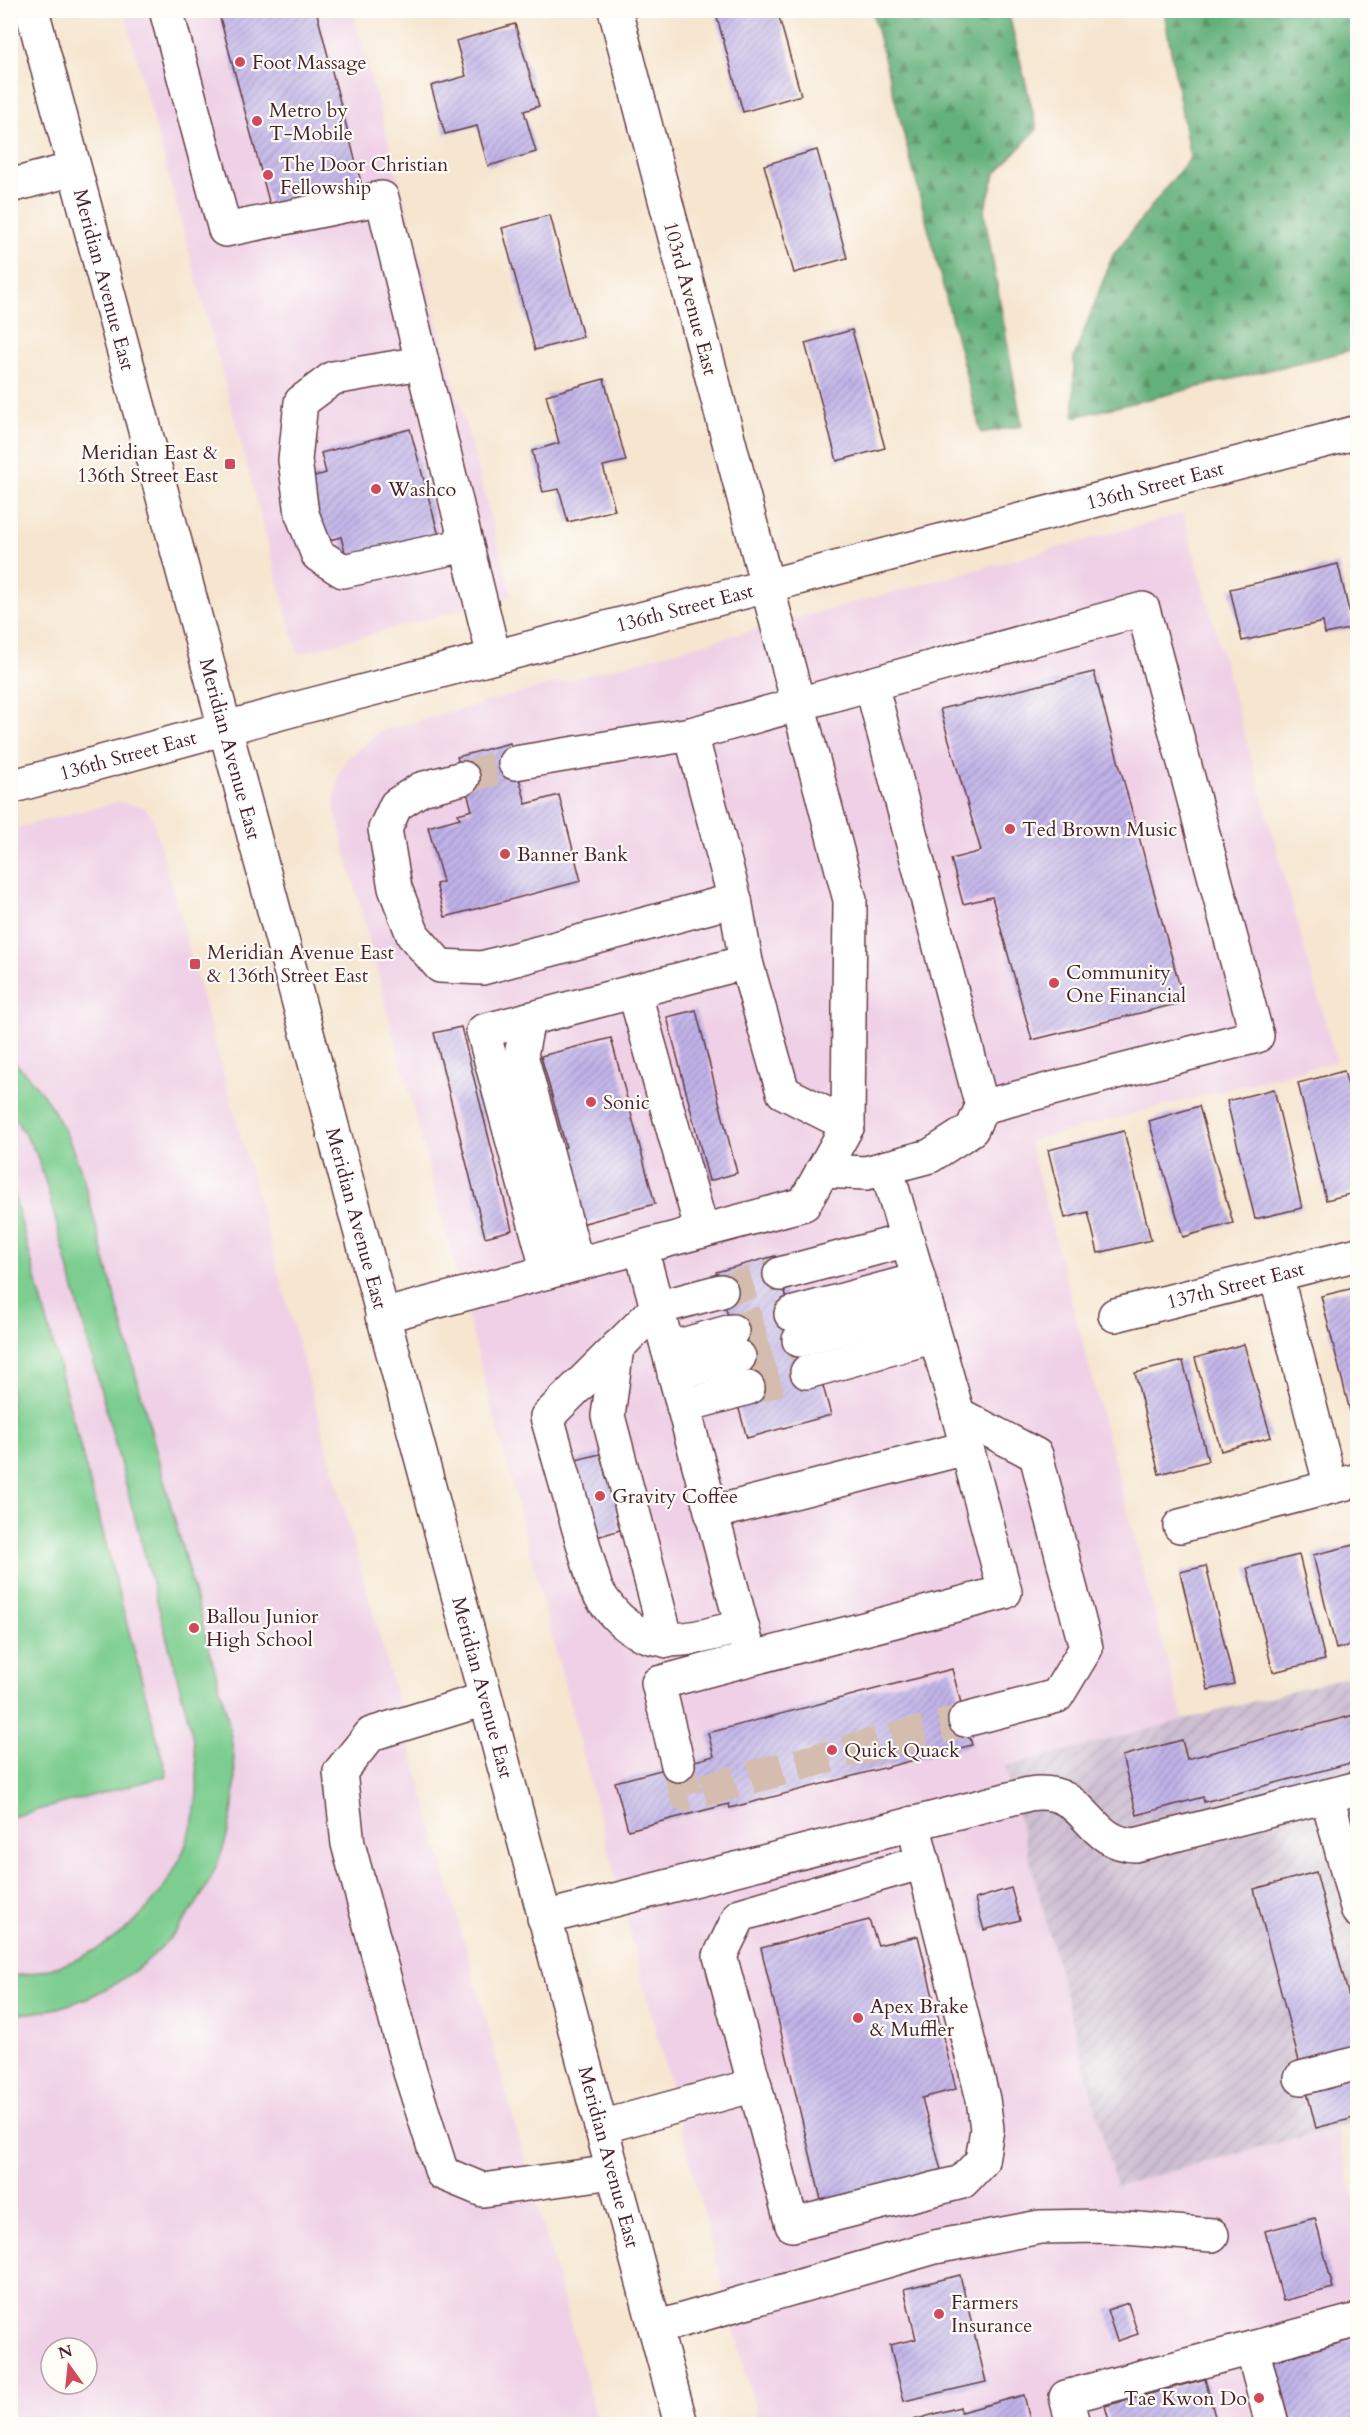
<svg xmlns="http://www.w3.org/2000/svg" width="1368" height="2435" viewBox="0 0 1368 2435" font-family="Cardo,serif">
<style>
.built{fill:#efd0e6;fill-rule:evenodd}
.industrial{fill:url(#industrial-furrows)}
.forest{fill:url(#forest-firs);stroke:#576852;stroke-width:1.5}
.pitch{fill:#7bcd8f;stroke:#62765d;stroke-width:1.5}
.building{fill:url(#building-hatch)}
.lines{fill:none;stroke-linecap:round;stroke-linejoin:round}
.minor-tunnel{stroke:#d4bdae;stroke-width:33;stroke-dasharray:33 16;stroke-linecap:butt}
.minor-casing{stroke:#643d44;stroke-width:36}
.major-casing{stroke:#643d44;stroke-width:36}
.minor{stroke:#fff;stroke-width:33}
.major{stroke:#fff;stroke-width:33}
.poi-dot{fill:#d1495b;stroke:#fdfcf7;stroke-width:2}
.labels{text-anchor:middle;stroke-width:4.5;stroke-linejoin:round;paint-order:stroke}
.poi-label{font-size:20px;fill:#4a1f2b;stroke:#fdfcf7;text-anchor:start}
.street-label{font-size:20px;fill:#4a1f2b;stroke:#fdfcf7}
</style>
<defs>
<pattern id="industrial-furrows" width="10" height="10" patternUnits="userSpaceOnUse" patternTransform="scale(1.5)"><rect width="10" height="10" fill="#cdbed2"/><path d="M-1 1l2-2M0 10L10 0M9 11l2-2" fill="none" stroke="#b2a3b4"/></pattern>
<pattern id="forest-firs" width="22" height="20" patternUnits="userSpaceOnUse" patternTransform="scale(1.5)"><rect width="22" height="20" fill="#64b07a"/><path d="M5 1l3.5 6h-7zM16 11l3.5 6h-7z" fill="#548f64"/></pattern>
<pattern id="building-hatch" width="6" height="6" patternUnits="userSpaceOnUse" patternTransform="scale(1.5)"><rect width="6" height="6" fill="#c1b3e9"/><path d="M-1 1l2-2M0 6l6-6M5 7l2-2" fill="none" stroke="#9f91bd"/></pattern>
</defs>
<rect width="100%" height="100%" fill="#fdfcf7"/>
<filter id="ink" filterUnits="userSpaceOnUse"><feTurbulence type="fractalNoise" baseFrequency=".0167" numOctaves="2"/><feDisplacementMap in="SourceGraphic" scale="12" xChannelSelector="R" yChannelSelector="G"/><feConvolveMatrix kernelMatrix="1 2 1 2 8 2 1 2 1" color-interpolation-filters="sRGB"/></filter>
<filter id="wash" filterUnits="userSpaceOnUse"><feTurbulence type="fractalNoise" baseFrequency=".008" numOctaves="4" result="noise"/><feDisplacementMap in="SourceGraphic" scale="24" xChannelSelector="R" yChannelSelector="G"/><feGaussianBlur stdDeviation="1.35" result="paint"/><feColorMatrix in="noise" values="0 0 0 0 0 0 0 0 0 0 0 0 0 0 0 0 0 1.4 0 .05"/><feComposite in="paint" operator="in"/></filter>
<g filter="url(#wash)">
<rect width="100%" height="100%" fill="#f6e5cf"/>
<g class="built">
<path d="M 124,11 L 353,11 L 512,596 L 298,654 Z"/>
<path d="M 1183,514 L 1336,1061 L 1029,1141 L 1183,1720 L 1005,1768 L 1116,2186 L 1336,2128 L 1357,2211 L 1357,2424 L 759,2424 L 334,807 L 338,776 L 347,759 L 380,731 Z"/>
<path d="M 118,802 L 144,807 L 152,816 L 598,2424 L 11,2424 L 11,829 ZM 51,2348 L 87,2348 L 87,2384 L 51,2384 Z"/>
</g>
<path class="industrial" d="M 1357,1674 L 1357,2122 L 1116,2186 L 1005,1767 Z"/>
<g class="forest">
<path d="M 872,11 L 1008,11 L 1037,129 L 995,174 L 984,212 L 1022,426 L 981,433 Z"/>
<path d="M 1164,11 L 1357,11 L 1357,349 L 1074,417 L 1074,357 L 1113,255 L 1190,158 Z"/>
</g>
<g class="pitch">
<path d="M 10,1058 C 46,1091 67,1128 82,1174 L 227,1715 C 232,1742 237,1769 234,1797 C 224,1908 126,2013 11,2014 L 11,1976 C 107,1969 190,1891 197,1793 C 198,1770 195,1748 190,1725 L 46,1184 L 36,1153 L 11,1112 Z"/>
<path d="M 11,1184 L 167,1776 L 11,1817 L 10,1817 Z"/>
</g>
<g id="blocks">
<g class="building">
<path d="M 218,10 L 316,10 L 362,186 L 271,209 Z"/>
<path d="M 715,10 L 777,10 L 801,95 L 743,112 Z"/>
<path d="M 515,24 L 539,106 L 524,111 L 536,152 L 488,166 L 477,126 L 445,134 L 431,86 L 466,76 L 456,41 Z"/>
<path d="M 817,150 L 847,258 L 794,273 L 764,165 Z"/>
<path d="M 550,215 L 583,337 L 535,350 L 502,228 Z"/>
<path d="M 852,330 L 885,448 L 837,461 L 805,343 Z"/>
<path d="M 604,379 L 626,461 L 603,466 L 615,510 L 568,522 L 559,489 L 543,492 L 532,451 L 559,443 L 546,395 Z"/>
<path d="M 410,429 L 439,536 L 347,560 L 341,537 L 318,543 L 301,480 L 326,473 L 321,453 Z"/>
<path d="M 1338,564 L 1353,628 L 1325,634 L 1323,622 L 1242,641 L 1230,589 Z"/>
<path d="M 1094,672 L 1184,1002 L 1032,1040 L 992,897 L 963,904 L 951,859 L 981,851 L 940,709 Z"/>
<path d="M 510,743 L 526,804 L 559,795 L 581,881 L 445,917 L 436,884 L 443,882 L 428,827 L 460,818 L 458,814 L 472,810 L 457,757 Z"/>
<path d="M 696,1010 L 737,1173 L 709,1181 L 667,1017 Z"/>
<path d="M 461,1027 L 512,1230 L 485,1237 L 434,1033 Z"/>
<path d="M 611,1038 L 655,1204 L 581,1224 L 548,1152 L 566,1147 L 541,1056 Z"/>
<path d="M 1344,1071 L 1358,1124 L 1358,1192 L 1326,1200 L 1298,1083 Z"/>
<path d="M 1274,1089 L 1302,1208 L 1255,1219 L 1227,1101 Z"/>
<path d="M 1199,1106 L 1233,1223 L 1183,1237 L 1149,1121 Z"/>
<path d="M 1124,1131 L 1151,1240 L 1098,1253 L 1088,1212 L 1065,1218 L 1048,1150 Z"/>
<path d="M 775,1256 L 810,1382 L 821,1379 L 831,1415 L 747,1438 L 737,1402 L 750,1398 L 716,1272 Z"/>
<path d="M 1358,1287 L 1358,1438 L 1357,1439 L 1321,1296 Z"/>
<path d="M 1244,1344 L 1271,1437 L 1221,1451 L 1195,1358 Z"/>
<path d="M 1183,1361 L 1208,1461 L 1159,1474 L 1135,1373 Z"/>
<path d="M 600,1454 L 606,1477 L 621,1473 L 630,1505 L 615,1509 L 620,1530 L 597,1537 L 576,1460 Z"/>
<path d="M 1358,1544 L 1358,1643 L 1336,1649 L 1313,1555 Z"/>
<path d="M 1299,1555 L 1325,1660 L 1273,1672 L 1247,1568 Z"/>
<path d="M 1206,1566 L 1234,1684 L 1208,1690 L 1180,1572 Z"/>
<path d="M 952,1669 L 972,1745 L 730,1808 L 729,1804 L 628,1830 L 615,1782 L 714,1756 L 708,1733 Z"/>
<path d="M 1358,1714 L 1358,1761 L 1204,1802 L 1203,1797 L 1137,1815 L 1122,1756 L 1182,1740 L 1187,1759 Z"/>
<path d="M 1316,1872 L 1358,2031 L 1358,2046 L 1299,2061 L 1254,1889 Z"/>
<path d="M 1011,1888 L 1020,1920 L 984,1930 L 975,1899 Z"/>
<path d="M 869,1920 L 878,1945 L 918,1936 L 956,2089 L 922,2098 L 942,2174 L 822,2204 L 761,1948 Z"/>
<path d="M 1358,2075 L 1358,2117 L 1316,2128 L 1306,2088 Z"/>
<path d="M 1315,2218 L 1333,2288 L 1283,2301 L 1265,2231 Z"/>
<path d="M 960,2275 L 986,2382 L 904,2401 L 890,2345 L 916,2339 L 904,2289 Z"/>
<path d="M 1128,2303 L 1138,2334 L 1117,2341 L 1107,2310 Z"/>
<path d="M 1358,2338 L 1358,2424 L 1290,2424 L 1273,2361 Z"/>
<path d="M 1205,2379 L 1217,2424 L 1110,2424 L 1105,2406 Z"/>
<path d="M 1024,2395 L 1031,2424 L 899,2424 L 960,2407 L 961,2412 Z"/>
</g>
</g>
</g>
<g filter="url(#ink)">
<use href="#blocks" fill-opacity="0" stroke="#643d44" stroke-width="1.5"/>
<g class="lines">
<g class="minor-tunnel">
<path d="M 463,778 L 515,763"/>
<path d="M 721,1291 L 780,1274"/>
<path d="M 732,1331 L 791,1314"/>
<path d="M 739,1357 L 799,1340"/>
<path d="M 748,1388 L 807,1372"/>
<path d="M 678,1765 L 686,1795 L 965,1720"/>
</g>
<defs>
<g id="minor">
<path d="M 166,10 L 225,230 L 382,198 L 494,657"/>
<path d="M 10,186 L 74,169"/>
<path d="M 421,363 L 333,378 L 301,402 L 295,460 L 302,514 L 318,555 L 343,571 L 466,545"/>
<path d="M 871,684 L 1143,609 L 1257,1036 L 982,1107"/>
<path d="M 515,763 L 691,734 L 871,684 L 982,1107 L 972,1129 L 930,1156 L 866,1173 L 822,1171"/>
<path d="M 463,778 L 421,789 L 396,805 L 385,829 L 395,888 L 413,935 L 440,966 L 482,968 L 735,900"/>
<path id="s1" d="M 10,787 L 299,708 L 1358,432"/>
<path d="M 746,962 L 783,1092 L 848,1125"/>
<path d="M 634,991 L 702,1231"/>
<path d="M 528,1019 L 521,1055 L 577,1264"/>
<path d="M 641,1248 L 748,1649"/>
<path d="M 548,1272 L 483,1031 L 746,962 L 735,900 L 691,734"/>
<path d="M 780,1274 L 907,1240"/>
<path d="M 1276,1275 L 1331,1487"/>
<path d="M 721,1291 L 657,1308 L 547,1417 L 596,1589 C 636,1655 677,1644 742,1626"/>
<path d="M 791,1314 L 917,1280"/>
<path id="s2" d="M 1115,1315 L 1358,1254"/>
<path d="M 382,1316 L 804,1204 L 848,1125 L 850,900 L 615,10"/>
<path d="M 799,1340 L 926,1305"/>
<path d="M 617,1347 L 608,1416 L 667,1641"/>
<path d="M 668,1349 L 732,1331"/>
<path d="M 807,1372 L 935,1336"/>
<path d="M 674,1374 L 739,1357"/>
<path d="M 683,1406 L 748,1388"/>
<path d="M 958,1414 L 1036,1455 L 1086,1648 L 1057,1696 L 965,1720"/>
<path d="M 712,1513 L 966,1448"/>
<path d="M 1180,1526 L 1358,1480"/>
<path d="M 485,1699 L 371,1734 L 340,1772 L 348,1844 L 410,2072 L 442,2173 L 483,2190 L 613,2172"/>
<path d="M 678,1765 L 658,1683 L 1005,1592 L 958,1414 L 886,1167"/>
<path d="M 1327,1796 L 1358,1911"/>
<path d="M 913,1823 L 923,1862 L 983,2099 L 987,2129 L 982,2161 L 962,2182 L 792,2225 L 720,1956 L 740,1915 L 923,1862"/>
<path d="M 544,1918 L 1029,1794 C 1088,1785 1085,1844 1135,1845 L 1358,1788"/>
<path d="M 1301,2078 L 1358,2063"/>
<path d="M 601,2127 L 755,2085"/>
<path d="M 655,2328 L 935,2247 L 1040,2227 L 1101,2226 L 1212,2235"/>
<path d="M 1073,2424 L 1066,2397 L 1252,2348"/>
<path d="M 1272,2424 L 1252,2348 L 1358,2320"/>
</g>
<g id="major">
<path id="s3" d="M 32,10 L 681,2424"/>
</g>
</defs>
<use href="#minor" class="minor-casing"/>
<use href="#major" class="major-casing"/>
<use href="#minor" class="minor"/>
<use href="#major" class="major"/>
</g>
</g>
<g class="poi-dot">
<circle cx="240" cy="62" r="6"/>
<circle cx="257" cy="121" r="6"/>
<circle cx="268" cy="175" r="6"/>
<rect x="224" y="458" width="12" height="12" rx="3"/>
<circle cx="376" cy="489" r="6"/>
<circle cx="1010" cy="829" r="6"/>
<circle cx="505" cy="854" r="6"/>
<rect x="189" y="958" width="12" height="12" rx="3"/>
<circle cx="1054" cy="983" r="6"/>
<circle cx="591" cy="1102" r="6"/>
<circle cx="600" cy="1496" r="6"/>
<circle cx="194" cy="1628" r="6"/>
<circle cx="832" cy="1750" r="6"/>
<circle cx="858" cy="2018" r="6"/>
<circle cx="939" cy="2314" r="6"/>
<circle cx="1259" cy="2398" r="6"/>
</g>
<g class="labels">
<g class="poi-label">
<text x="252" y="69">Foot Massage</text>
<text x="269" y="117">Metro by<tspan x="269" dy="23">T-Mobile</tspan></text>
<text x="280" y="171">The Door Christian<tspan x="280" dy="23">Fellowship</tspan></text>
<text x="218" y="459" text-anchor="end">Meridian East &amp;<tspan x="218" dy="23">136th Street East</tspan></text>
<text x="388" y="496">Washco</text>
<text x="1022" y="836">Ted Brown Music</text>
<text x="517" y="861">Banner Bank</text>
<text x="207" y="959">Meridian Avenue East<tspan x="207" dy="23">&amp; 136th Street East</tspan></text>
<text x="1066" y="979">Community<tspan x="1066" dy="23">One Financial</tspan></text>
<text x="603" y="1109">Sonic</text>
<text x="612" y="1503">Gravity Coffee</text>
<text x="206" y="1623">Ballou Junior<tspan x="206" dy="23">High School</tspan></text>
<text x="844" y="1757">Quick Quack</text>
<text x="870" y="2013">Apex Brake<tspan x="870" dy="23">&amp; Muffler</tspan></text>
<text x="951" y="2309">Farmers<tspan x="951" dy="23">Insurance</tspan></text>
<text x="1247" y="2405" text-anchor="end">Tae Kwon Do</text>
</g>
<g class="street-label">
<text dy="7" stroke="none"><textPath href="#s3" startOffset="279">Meridian Avenue East</textPath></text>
<text transform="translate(691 298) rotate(75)" y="7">103rd Avenue East</text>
<text dy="7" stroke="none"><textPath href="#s1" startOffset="1184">136th Street East</textPath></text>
<text dy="7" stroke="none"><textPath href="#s1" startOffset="698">136th Street East</textPath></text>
<text dy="7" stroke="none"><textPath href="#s3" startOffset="765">Meridian Avenue East</textPath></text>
<text dy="7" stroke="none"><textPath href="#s1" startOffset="122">136th Street East</textPath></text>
<text dy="7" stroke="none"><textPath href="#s3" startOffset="1251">Meridian Avenue East</textPath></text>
<text dy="7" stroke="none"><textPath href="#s2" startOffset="124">137th Street East</textPath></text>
<text dy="7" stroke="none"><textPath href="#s3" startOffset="1737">Meridian Avenue East</textPath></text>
<text dy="7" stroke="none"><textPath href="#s3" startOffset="2223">Meridian Avenue East</textPath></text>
</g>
</g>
<rect width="1368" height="2435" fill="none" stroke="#fdfcf7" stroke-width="36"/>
<g transform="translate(69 2366) rotate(345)"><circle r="28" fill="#fdfcf7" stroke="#b5a4a5" stroke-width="1.5"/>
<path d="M0-4.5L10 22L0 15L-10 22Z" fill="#d1495b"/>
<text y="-9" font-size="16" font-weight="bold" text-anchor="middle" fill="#4a1f2b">N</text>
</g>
</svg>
